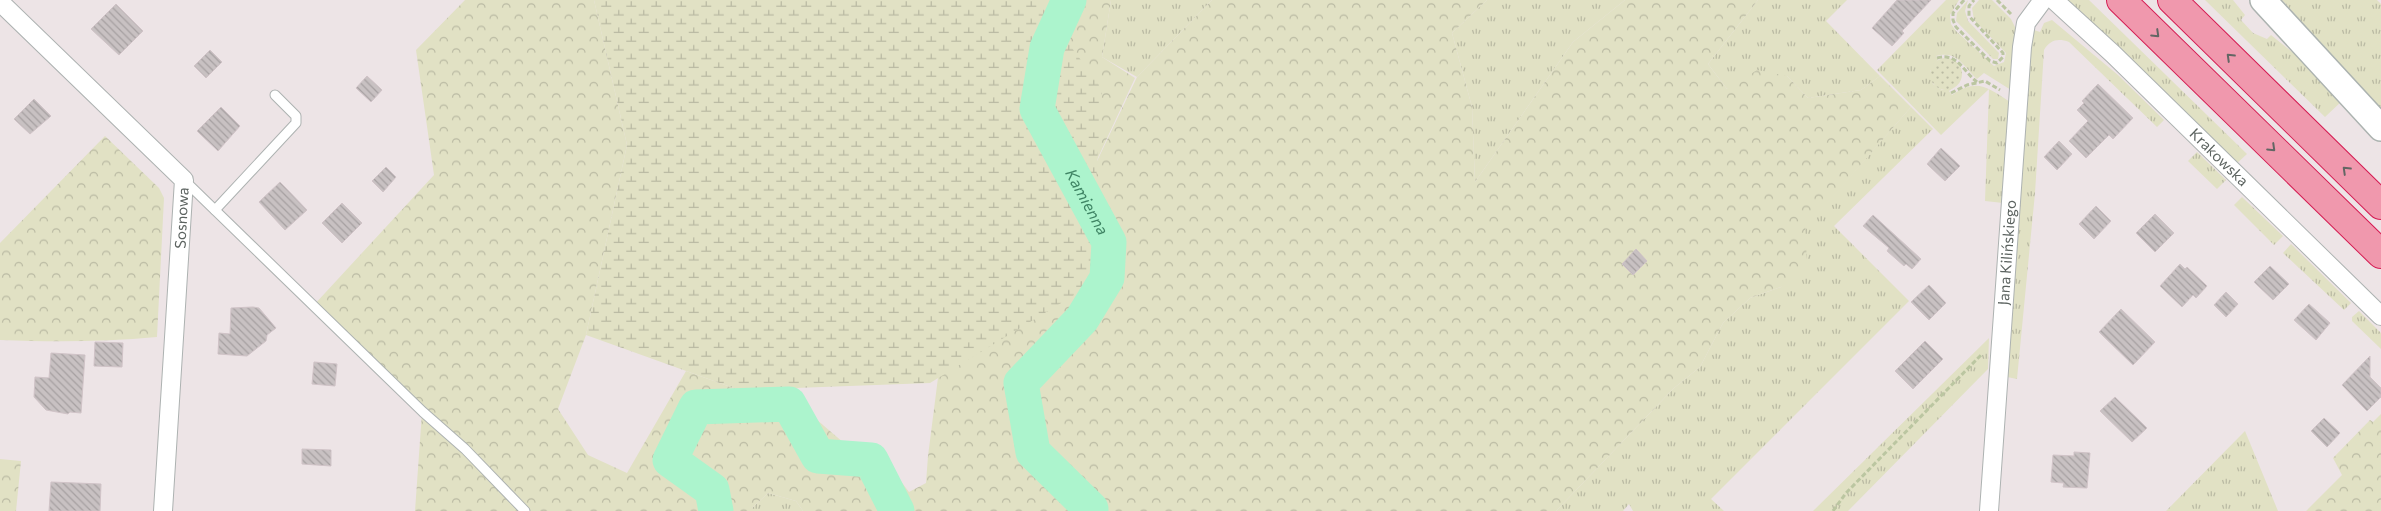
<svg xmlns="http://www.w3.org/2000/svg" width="2381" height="511" viewBox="0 0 2381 511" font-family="Commissioner,sans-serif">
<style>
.grass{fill:url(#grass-tufts)}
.forest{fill:url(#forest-crowns)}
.wetland{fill:url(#wetland-marsh)}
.park{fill:url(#park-dots)}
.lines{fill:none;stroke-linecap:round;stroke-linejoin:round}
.river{stroke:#acf4cd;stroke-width:35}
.building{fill:url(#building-back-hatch);stroke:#d0c3c7}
.lane-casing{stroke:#adb2b1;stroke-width:11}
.street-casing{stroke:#adb2b1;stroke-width:20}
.secondary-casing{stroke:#acb3b0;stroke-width:28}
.highway-casing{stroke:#d51c53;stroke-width:30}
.path{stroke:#bbc6a1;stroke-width:3;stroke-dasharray:5 2.5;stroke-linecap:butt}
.lane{stroke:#fff;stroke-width:9}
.street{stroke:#fff;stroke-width:18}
.secondary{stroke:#fff;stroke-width:25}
.highway{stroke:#f098ad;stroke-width:28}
.oneway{stroke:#636664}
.labels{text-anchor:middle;stroke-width:5;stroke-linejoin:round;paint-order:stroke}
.street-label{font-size:15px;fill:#5c6360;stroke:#fff}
.water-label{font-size:16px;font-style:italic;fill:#3e8363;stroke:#fff}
</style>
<defs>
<pattern id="grass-tufts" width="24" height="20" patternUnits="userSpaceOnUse" patternTransform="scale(1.25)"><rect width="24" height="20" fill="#e1e1c4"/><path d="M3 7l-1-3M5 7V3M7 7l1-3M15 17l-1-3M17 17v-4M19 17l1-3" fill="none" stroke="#babaa3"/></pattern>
<pattern id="forest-crowns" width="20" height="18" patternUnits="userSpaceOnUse" patternTransform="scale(1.25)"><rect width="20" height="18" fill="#e1e1c4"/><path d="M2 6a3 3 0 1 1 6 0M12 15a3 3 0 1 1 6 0" fill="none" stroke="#babaa3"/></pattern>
<pattern id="wetland-marsh" width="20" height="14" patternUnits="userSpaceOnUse" patternTransform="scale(1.25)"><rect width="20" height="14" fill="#e1e1c4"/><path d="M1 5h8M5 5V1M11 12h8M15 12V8" fill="none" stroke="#babaa3"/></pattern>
<pattern id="park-dots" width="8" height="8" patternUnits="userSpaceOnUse" patternTransform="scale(1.25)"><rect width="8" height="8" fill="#e1e1c4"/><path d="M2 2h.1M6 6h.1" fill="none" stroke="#babaa3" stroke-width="1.8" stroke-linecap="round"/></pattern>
<pattern id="building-back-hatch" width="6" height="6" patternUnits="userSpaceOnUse" patternTransform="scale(1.25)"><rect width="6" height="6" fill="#c8c1c2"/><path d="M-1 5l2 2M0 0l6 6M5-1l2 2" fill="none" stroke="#a6a0a1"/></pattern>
</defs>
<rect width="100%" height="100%" fill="#ede4e6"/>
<g class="grass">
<path d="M 1111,0 L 1212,0 L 1137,77 L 1102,57 Z"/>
<path d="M 1487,0 L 1625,0 L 1573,42 L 1475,182 L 1472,107 L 1452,33 Z"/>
<path d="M 1758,0 L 1847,0 L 1826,21 L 1880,76 L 1861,90 L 1808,98 L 1787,76 L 1727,89 L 1708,64 Z"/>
<path d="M 1946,0 L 1959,0 L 1950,15 L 1951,24 L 1956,31 L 1994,66 L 2004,62 L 2006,53 L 1974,20 L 1972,8 L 1979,0 L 1992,0 L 2011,19 L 2016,29 L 2011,90 L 1984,73 L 1977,79 C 1963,66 1957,50 1936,56 L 1938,60 L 1930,71 L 1933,84 L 1942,90 L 1953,88 L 1949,91 L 1952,95 C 1977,78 1987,87 2010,102 L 2003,203 L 1985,201 L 1989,89 L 1941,135 L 1877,70 Z"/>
<path d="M 1968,0 L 1965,11 L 1968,21 L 1999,53 L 1998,59 L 1993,59 L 1956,21 L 1957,13 Z"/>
<path d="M 2065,0 L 2089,0 L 2247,154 L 2234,166 Z"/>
<path d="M 2205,0 L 2233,0 L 2245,15 L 2241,20 L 2253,33 L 2267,39 L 2271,35 L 2322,76 L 2343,100 L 2325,117 Z"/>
<path d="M 2282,0 L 2377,0 L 2381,4 L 2381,109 Z"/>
<path d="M 2052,20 L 2118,75 L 2164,120 L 2157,127 L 2069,42 C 2058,38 2050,40 2044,50 L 2035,193 L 2017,379 L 2007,377 L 2032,38 L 2034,30 L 2040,32 L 2044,23 Z"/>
<path d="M 1911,107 L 1933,129 L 1834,226 L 1909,301 L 1711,499 L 1724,511 L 1633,511 L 1629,504 L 1623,511 L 1556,511 L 1674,388 L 1700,367 L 1723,323 L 1750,298 L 1781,287 L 1804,229 Z"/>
<path d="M 2197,152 L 2226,180 L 2217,189 L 2188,161 Z"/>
<path d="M 2242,197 L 2283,236 L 2274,245 L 2234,205 Z"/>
<path d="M 2291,244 L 2351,303 L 2344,310 L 2283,253 Z"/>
<path d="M 2359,311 L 2381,333 L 2381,349 L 2352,321 L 2352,317 Z"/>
<path d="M 1989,338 L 1988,369 L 1848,511 L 1813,511 Z"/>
<path d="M 2245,431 L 2278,511 L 2166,511 Z"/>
<path d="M 768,493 L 796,501 L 803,511 L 752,511 L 751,509 Z"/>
</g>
<g class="forest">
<path d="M 465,0 L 594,0 L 627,145 L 586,335 L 558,409 L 588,455 L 627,473 L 686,371 L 739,390 L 789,396 L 844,443 L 877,450 L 909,492 L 926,483 L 928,456 L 940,362 L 952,0 L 1111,0 L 1102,57 L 1135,78 L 1069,220 L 1137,77 L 1212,0 L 1487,0 L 1452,33 L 1472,107 L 1475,182 L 1573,42 L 1625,0 L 1758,0 L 1708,64 L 1727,89 L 1757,70 L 1787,76 L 1808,98 L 1861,90 L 1880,76 L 1911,107 L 1805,229 L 1807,261 L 1781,287 L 1750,298 L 1723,323 L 1700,367 L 1674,388 L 1556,511 L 803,511 L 796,501 L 768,493 L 752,508 L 752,511 L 415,511 L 422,412 L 313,306 L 434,175 L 416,50 Z"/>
<path d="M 105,136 L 159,188 L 164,198 L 157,337 C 104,342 53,342 0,340 L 0,243 Z"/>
<path d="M 2381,414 L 2381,511 L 2306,511 L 2342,475 L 2333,458 L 2370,420 L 2373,422 Z"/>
<path d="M 0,459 L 21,461 L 16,511 L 0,511 Z"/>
</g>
<path class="wetland" d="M 594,0 L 1037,0 L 1102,89 L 1089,286 L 930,383 L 739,390 L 586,335 L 627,145 Z"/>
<circle class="park" cx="1946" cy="74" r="16"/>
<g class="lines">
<g class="river">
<path id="s1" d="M 1069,0 L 1047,48 L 1037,109 L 1109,242 L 1107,278 L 1082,319 L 1021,383 L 1033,452 L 1091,509 L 1090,511"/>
<path d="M 716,511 L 712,490 L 670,460 L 696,407 L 789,404 L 818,456 L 871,460 L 897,511"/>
</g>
</g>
<g class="building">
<path d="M 1897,0 L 1931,0 L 1902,31 L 1904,33 L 1892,46 L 1872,28 Z"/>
<path d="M 116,4 L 143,31 L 119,55 L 91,29 Z"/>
<path d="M 210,50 L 222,62 L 206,78 L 194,66 Z"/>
<path d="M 367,76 L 382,90 L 371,102 L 356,88 Z"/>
<path d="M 2098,84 L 2133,118 L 2113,139 L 2109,135 L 2086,158 L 2069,141 L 2088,121 L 2077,110 L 2084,103 L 2082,101 Z"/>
<path d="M 34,99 L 51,116 L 30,134 L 14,119 Z"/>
<path d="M 221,107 L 240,126 L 218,151 L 197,131 Z"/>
<path d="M 2059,141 L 2072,154 L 2057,170 L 2044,157 Z"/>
<path d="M 1941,148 L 1960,166 L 1945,181 L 1927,164 Z"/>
<path d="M 386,167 L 396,177 L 383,192 L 372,181 Z"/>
<path d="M 280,182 L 307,210 L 285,230 L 259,202 Z"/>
<path d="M 342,203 L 362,223 L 342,243 L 322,223 Z"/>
<path d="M 2096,206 L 2111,221 L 2094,239 L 2079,224 Z"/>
<path d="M 2155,214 L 2174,233 L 2155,252 L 2136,233 Z"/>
<path d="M 1873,215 L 1921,259 L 1912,269 L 1906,264 L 1904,266 L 1887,251 L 1889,248 L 1863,226 Z"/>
<path d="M 1636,249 L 1647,261 L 1633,275 L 1622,264 Z"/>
<path d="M 2180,264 L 2185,269 L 2187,267 L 2207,286 L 2196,298 L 2193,295 L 2182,307 L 2160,286 Z"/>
<path d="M 2270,266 L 2289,284 L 2273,300 L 2254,282 Z"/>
<path d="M 1929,285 L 1946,303 L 1929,320 L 1911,302 Z"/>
<path d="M 2226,292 L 2238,304 L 2226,317 L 2214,305 Z"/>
<path d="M 2309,304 L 2330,323 L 2316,340 L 2294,320 Z"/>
<path d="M 253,307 L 259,308 L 276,328 L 267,335 L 266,341 L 247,356 L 218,354 L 219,333 L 230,334 L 231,308 Z"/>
<path d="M 2121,309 L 2155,342 L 2133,365 L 2099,332 Z"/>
<path d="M 1925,341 L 1943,359 L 1913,389 L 1895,371 Z"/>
<path d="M 95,342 L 123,343 L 122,367 L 94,366 Z"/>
<path d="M 51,353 L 85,355 L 81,413 L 70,412 L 68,414 L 46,410 L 34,397 L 35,377 L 49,378 Z"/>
<path d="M 2370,356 L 2370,377 L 2381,388 L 2381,397 L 2367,411 L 2342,385 Z"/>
<path d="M 314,362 L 337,364 L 335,386 L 312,384 Z"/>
<path d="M 2115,397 L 2147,428 L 2132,442 L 2100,411 Z"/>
<path d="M 2324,418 L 2340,433 L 2327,447 L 2311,431 Z"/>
<path d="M 302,449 L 331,450 L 331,466 L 302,464 Z"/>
<path d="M 2074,452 L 2090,453 L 2087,488 L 2063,487 L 2064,483 L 2051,482 L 2053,455 L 2074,456 Z"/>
<path d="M 51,482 L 101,484 L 100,511 L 49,511 Z"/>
</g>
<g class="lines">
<defs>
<g id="lane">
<path d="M 185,181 L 423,412 L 465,449 L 525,511"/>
<path d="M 215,210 L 296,123 L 296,116 L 275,95"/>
</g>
<g id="street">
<path id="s2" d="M 2054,0 L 2113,54 L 2381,316"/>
<path d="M 0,2 L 184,180 L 163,511"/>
<path id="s3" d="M 1989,511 L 2022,47 L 2026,23 L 2043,0"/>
</g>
<path id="secondary" d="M 2263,0 L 2381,128"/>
<g id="highway">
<path d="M 2121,0 L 2381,254"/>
<path d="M 2172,0 L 2381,205"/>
</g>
</defs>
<use href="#lane" class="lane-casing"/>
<use href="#street" class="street-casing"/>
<use href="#secondary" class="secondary-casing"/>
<use href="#highway" class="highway-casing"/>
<g class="path">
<path d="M 1964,0 L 1953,13 L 1953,20 L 1956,27 L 1990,61 L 1997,63 L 2003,57 L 2003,53 L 1969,16 L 1969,6 L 1974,0"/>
<path d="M 1997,0 L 2011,14"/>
<path d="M 1937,58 C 1957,52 1963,71 1977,82"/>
<path d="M 1951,93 L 1967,85 L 1985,81 L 2000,90"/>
<path d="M 1833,511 L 1846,493 L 1982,354"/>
</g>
<use href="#lane" class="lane"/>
<use href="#street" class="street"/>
<use href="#secondary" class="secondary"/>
<use href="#highway" class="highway"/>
</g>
<defs><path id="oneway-chevron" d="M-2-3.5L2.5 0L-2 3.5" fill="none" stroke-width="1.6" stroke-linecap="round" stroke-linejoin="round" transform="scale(1.25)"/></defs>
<g class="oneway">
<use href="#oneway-chevron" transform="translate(2156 34) rotate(44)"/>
<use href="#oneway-chevron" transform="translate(2230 57) rotate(-136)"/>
<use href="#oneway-chevron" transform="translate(2272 148) rotate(44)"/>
<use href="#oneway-chevron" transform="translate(2346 170) rotate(-136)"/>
</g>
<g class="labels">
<g class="street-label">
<text dy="5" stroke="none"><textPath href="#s2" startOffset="228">Krakowska</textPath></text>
<text transform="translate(182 218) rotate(-87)" y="5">Sosnowa</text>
<text dy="5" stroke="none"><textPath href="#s3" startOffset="259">Jana Kilińskiego</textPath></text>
</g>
<g class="water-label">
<text dy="6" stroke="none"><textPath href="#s1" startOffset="220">Kamienna</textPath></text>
</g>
</g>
</svg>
